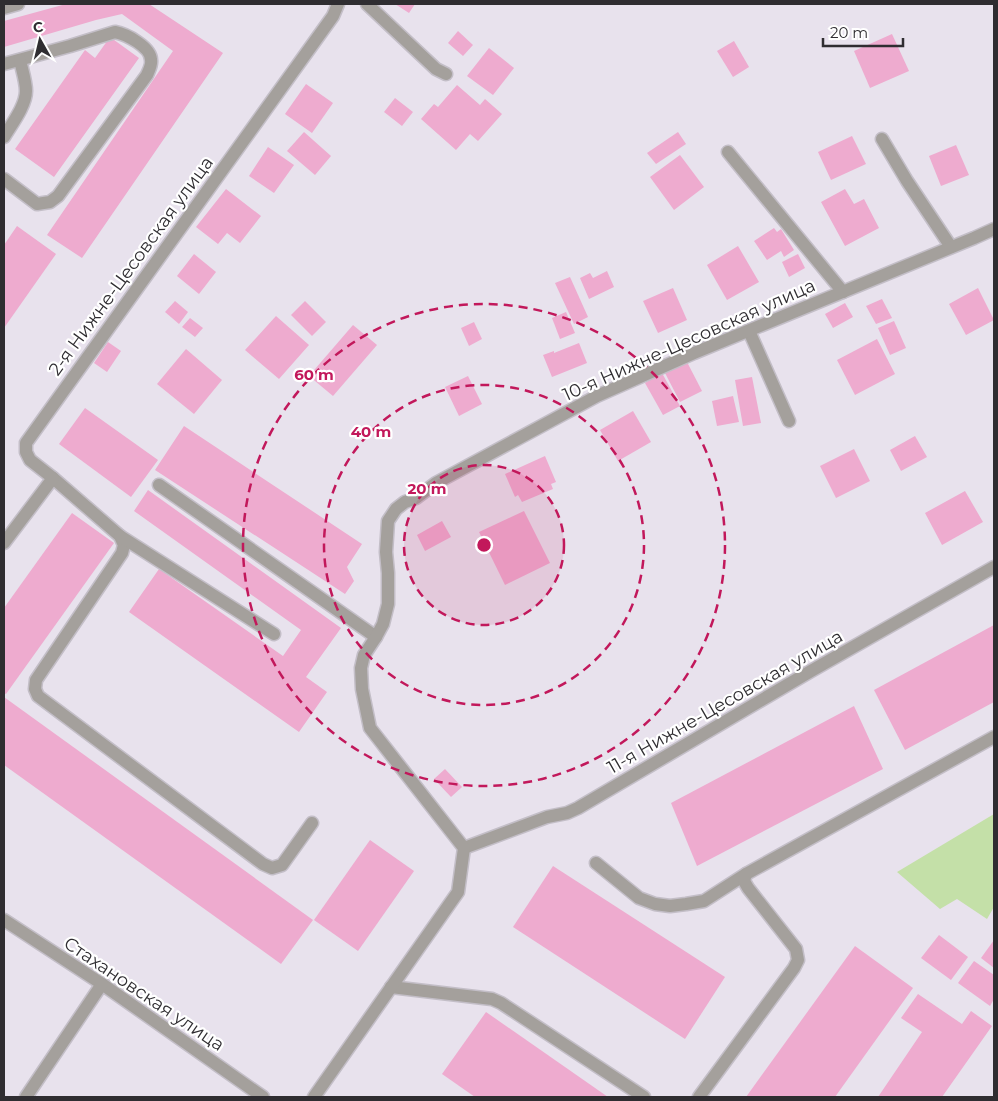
<svg xmlns="http://www.w3.org/2000/svg" width="998" height="1101" viewBox="0 0 998 1101" font-family="Montserrat,sans-serif">
<style>
.green{fill:#c4e0a8}
.building{fill:#eeabcf}
.lines{fill:none;stroke-linecap:round;stroke-linejoin:round}
.minor-casing{stroke:#c3bec7;stroke-width:15}
.minor{stroke:#a4a09c;stroke-width:12}
.ring{fill:none;stroke:#c2185b;stroke-width:2.5;stroke-dasharray:9 6}
.labels{text-anchor:middle;stroke-width:4.5;stroke-linejoin:round;paint-order:stroke}
.street-label{font-size:18px;fill:#2f2d31;stroke:#fff}
.centre{fill:#c2185b;stroke:#fff;stroke-width:2.5}
.ring-label{font-size:15px;text-anchor:middle;font-weight:bold;fill:#c2185b;stroke:#fff;stroke-width:4.5;stroke-linejoin:round;paint-order:stroke}
</style>
<rect width="100%" height="100%" fill="#e8e2ed"/>
<path class="green" d="M 994,814 L 994,907 L 987,919 L 957,899 L 940,909 L 897,872 Z"/>
<g class="building">
<path d="M 66,4 L 149,4 L 223,53 L 82,258 L 47,235 L 173,51 L 122,14 L 96,20 L 4,47 L 4,21 Z"/>
<path d="M 395,4 L 415,4 L 409,13 Z"/>
<path d="M 458,31 L 473,45 L 463,56 L 448,43 Z"/>
<path d="M 892,34 L 909,71 L 870,88 L 854,51 Z"/>
<path d="M 110,37 L 139,58 L 54,177 L 15,149 L 85,50 L 95,58 Z"/>
<path d="M 734,41 L 749,67 L 733,77 L 717,51 Z"/>
<path d="M 489,48 L 514,68 L 493,95 L 467,76 Z"/>
<path d="M 306,84 L 333,103 L 312,133 L 285,114 Z"/>
<path d="M 457,85 L 480,105 L 485,99 L 502,114 L 478,141 L 470,134 L 456,150 L 421,119 L 434,104 L 438,107 Z"/>
<path d="M 395,98 L 413,112 L 402,126 L 384,112 Z"/>
<path d="M 304,132 L 331,156 L 315,175 L 287,151 Z"/>
<path d="M 678,132 L 686,144 L 656,164 L 647,153 Z"/>
<path d="M 852,136 L 866,164 L 831,180 L 818,152 Z"/>
<path d="M 956,145 L 969,175 L 941,186 L 929,156 Z"/>
<path d="M 268,147 L 294,165 L 274,193 L 249,176 Z"/>
<path d="M 680,155 L 704,187 L 674,210 L 650,177 Z"/>
<path d="M 226,189 L 261,216 L 240,243 L 227,233 L 218,244 L 196,227 Z"/>
<path d="M 845,189 L 854,204 L 864,199 L 879,228 L 845,246 L 821,202 Z"/>
<path d="M 17,226 L 56,254 L 4,328 L 4,245 Z"/>
<path d="M 774,228 L 777,232 L 781,229 L 794,250 L 784,257 L 781,251 L 767,260 L 754,241 Z"/>
<path d="M 738,246 L 759,282 L 727,300 L 707,265 Z"/>
<path d="M 194,254 L 216,272 L 199,294 L 177,276 Z"/>
<path d="M 798,254 L 805,268 L 789,277 L 782,262 Z"/>
<path d="M 607,271 L 614,287 L 589,299 L 580,278 L 590,273 L 593,278 Z"/>
<path d="M 570,277 L 588,317 L 574,324 L 555,283 Z"/>
<path d="M 673,288 L 687,320 L 658,333 L 643,301 Z"/>
<path d="M 978,288 L 994,320 L 966,335 L 949,304 Z"/>
<path d="M 882,299 L 892,318 L 876,324 L 866,306 Z"/>
<path d="M 175,301 L 188,312 L 179,324 L 165,312 Z"/>
<path d="M 305,301 L 326,322 L 312,336 L 291,315 Z"/>
<path d="M 845,303 L 853,317 L 833,328 L 825,314 Z"/>
<path d="M 566,312 L 575,333 L 560,339 L 552,318 Z"/>
<path d="M 276,316 L 309,345 L 279,379 L 245,350 Z"/>
<path d="M 190,318 L 203,328 L 195,337 L 182,327 Z"/>
<path d="M 894,321 L 906,348 L 890,355 L 878,328 Z"/>
<path d="M 474,322 L 482,339 L 469,346 L 461,328 Z"/>
<path d="M 353,325 L 377,345 L 333,396 L 309,376 Z"/>
<path d="M 877,339 L 895,374 L 855,395 L 837,360 Z"/>
<path d="M 108,342 L 121,351 L 107,372 L 94,363 Z"/>
<path d="M 579,343 L 587,363 L 552,377 L 543,355 L 554,351 L 554,353 Z"/>
<path d="M 186,349 L 222,380 L 194,414 L 157,384 Z"/>
<path d="M 687,362 L 702,391 L 680,402 L 665,373 Z"/>
<path d="M 662,373 L 680,406 L 663,415 L 645,383 Z"/>
<path d="M 468,376 L 482,404 L 459,416 L 445,387 Z"/>
<path d="M 752,377 L 761,423 L 743,426 L 735,380 Z"/>
<path d="M 733,396 L 739,422 L 717,426 L 712,401 Z"/>
<path d="M 85,408 L 158,460 L 131,497 L 59,444 Z"/>
<path d="M 633,411 L 651,442 L 618,461 L 600,430 Z"/>
<path d="M 184,426 L 362,544 L 347,567 L 354,581 L 345,594 L 155,470 Z"/>
<path d="M 915,436 L 927,457 L 901,471 L 890,450 Z"/>
<path d="M 854,449 L 870,481 L 836,498 L 820,466 Z"/>
<path d="M 545,456 L 556,482 L 551,484 L 553,489 L 522,502 L 518,495 L 515,497 L 505,474 Z"/>
<path d="M 148,490 L 341,628 L 306,677 L 327,692 L 299,732 L 129,612 L 159,569 L 283,656 L 301,630 L 134,511 Z"/>
<path d="M 965,491 L 983,522 L 942,545 L 925,513 Z"/>
<path d="M 524,511 L 550,563 L 505,585 L 479,532 Z"/>
<path d="M 72,513 L 114,543 L 6,694 L 4,693 L 4,608 Z"/>
<path d="M 442,521 L 451,537 L 425,551 L 417,535 Z"/>
<path d="M 994,625 L 994,702 L 905,750 L 874,690 Z"/>
<path d="M 4,697 L 313,920 L 281,964 L 4,765 Z"/>
<path d="M 854,706 L 883,769 L 697,866 L 671,803 Z"/>
<path d="M 445,769 L 462,787 L 451,797 L 434,779 Z"/>
<path d="M 370,840 L 414,871 L 358,951 L 314,920 Z"/>
<path d="M 553,866 L 725,977 L 685,1039 L 513,927 Z"/>
<path d="M 939,935 L 968,957 L 951,980 L 921,958 Z"/>
<path d="M 994,940 L 994,968 L 981,958 Z"/>
<path d="M 855,946 L 913,988 L 835,1097 L 746,1097 Z"/>
<path d="M 974,961 L 994,975 L 994,999 L 990,1006 L 958,983 Z"/>
<path d="M 918,994 L 962,1024 L 971,1011 L 992,1026 L 942,1097 L 878,1097 L 922,1032 L 901,1018 Z"/>
<path d="M 486,1012 L 608,1097 L 475,1097 L 442,1074 Z"/>
</g>
<g class="lines">
<defs>
<g id="minor">
<path d="M 367,4 L 436,69 L 446,74"/>
<path d="M 4,8 L 18,4"/>
<path d="M 4,64 L 70,46 L 115,32 C 126,34 151,47 151,60 C 152,65 149,70 147,75 L 58,196 L 50,202 L 37,204 L 4,179"/>
<path d="M 4,137 C 11,125 26,106 26,91 C 26,81 22,70 20,60"/>
<path d="M 882,139 L 907,181 L 951,247"/>
<path d="M 728,152 L 843,292"/>
<path d="M 749,331 L 789,421"/>
<path d="M 53,478 L 120,536 L 124,545 L 122,553 L 36,680 L 35,689 L 38,696 L 263,864 L 272,868 L 282,865 L 312,823"/>
<path d="M 159,485 L 376,637"/>
<path d="M 120,536 L 274,634"/>
<path d="M 4,543 L 53,478 L 30,460 L 26,452 L 26,443 L 333,16 L 338,4"/>
<path d="M 464,848 L 547,817 L 567,813 L 578,808 L 811,671 L 994,567"/>
<path d="M 596,863 L 639,898 L 655,904 L 670,906 L 686,904 L 704,901 L 746,874"/>
<path d="M 4,920 L 102,984 L 263,1097"/>
<path d="M 391,987 L 492,999 L 501,1003 L 644,1097"/>
<path d="M 26,1097 L 102,984"/>
<path d="M 314,1097 L 458,892 L 464,848 L 370,728 L 362,689 L 361,668 L 364,655 L 376,637 L 383,624 L 388,604 L 388,573 L 386,552 L 388,521 L 396,509 L 405,502 L 416,498 L 436,483 L 597,396 L 694,353 L 974,238 L 994,229"/>
<path d="M 699,1097 L 794,968 L 798,960 L 796,949 L 748,888 L 744,881 L 746,874 L 994,737"/>
</g>
</defs>
<use href="#minor" class="minor-casing"/>
<use href="#minor" class="minor"/>
</g>
<circle cx="484" cy="545" r="80" fill="#c2185b" fill-opacity=".12"/>
<g class="ring">
<circle cx="484" cy="545" r="80"/>
<circle cx="484" cy="545" r="160"/>
<circle cx="484" cy="545" r="241"/>
</g>
<g class="labels">
<g class="street-label">
<text transform="translate(131 266) rotate(-54)" y="6">2-я Нижне-Цесовская улица</text>
<text transform="translate(689 340) rotate(-24)" y="6">10-я Нижне-Цесовская улица</text>
<text transform="translate(725 702) rotate(-30)" y="6">11-я Нижне-Цесовская улица</text>
<text transform="translate(144 994) rotate(34)" y="6">Стахановская улица</text>
</g>
</g>
<circle cx="484" cy="545" r="8" class="centre"/>
<g class="ring-label">
<text x="314" y="380">60 m</text>
<text x="371" y="437">40 m</text>
<text x="427" y="494">20 m</text>
</g>
<rect width="998" height="1101" fill="none" stroke="#2f2d31" stroke-width="10"/>
<g transform="translate(40 40) rotate(352)" stroke="#ffffff" stroke-width="4" paint-order="stroke">
<path d="M0-4L9 19L0 12L-9 19Z" fill="#2f2d31"/>
<text y="-8" font-size="14" font-weight="bold" text-anchor="middle" fill="#2f2d31">С</text>
</g>
<path d="M823 38v8h80v-8" fill="none" stroke="#2f2d31" stroke-width="2.5"/>
<text x="830" y="38" font-size="15" fill="#2f2d31" stroke="#ffffff" stroke-width="4" paint-order="stroke">20 m</text>
</svg>
